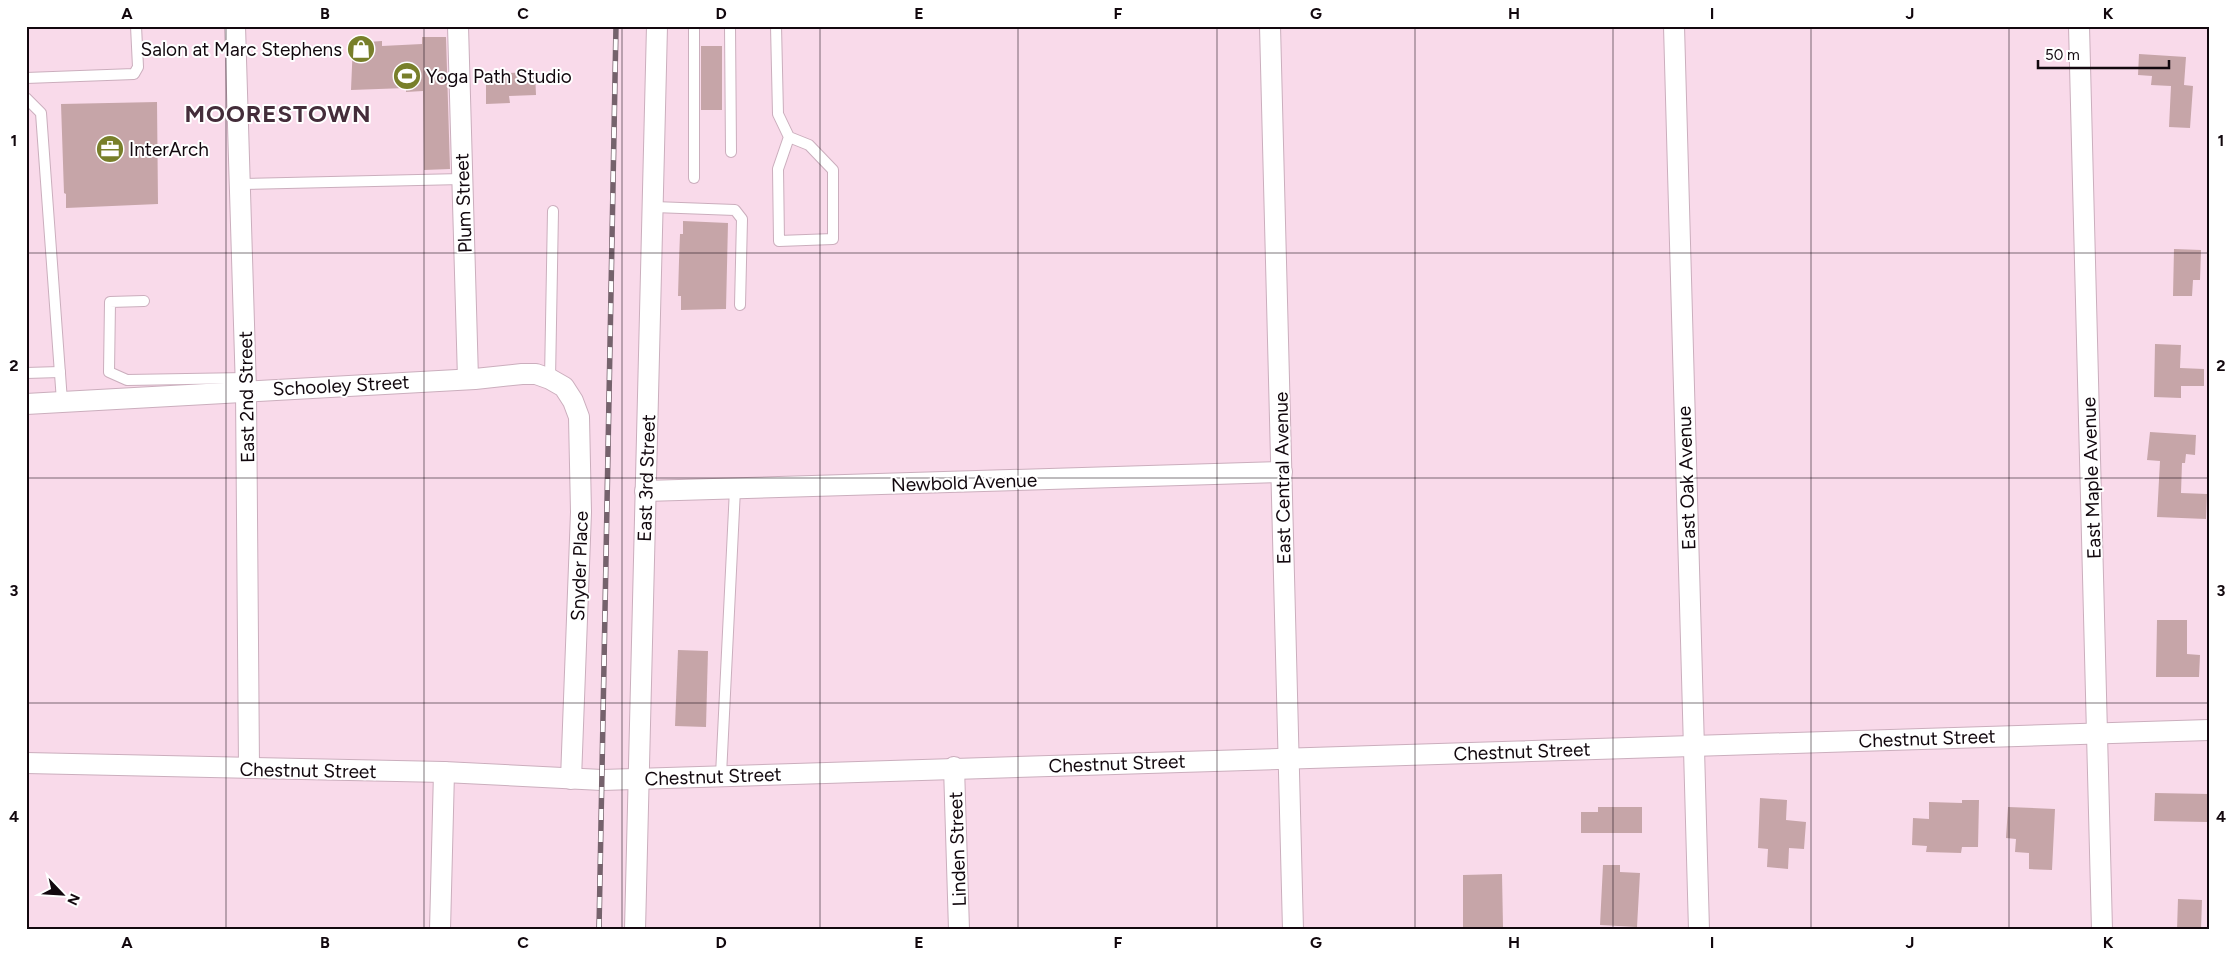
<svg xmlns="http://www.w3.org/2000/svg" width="2235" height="956" viewBox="0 0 2235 956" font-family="Figtree,sans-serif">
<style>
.building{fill:#c6a5a8}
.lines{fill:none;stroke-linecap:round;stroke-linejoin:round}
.service-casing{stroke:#cbaebd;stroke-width:12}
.minor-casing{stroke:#cbaebd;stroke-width:22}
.service{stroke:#fff;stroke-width:10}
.minor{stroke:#fff;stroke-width:20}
.rail-casing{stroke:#75626c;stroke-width:5.5}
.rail{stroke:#fff;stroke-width:4;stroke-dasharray:11;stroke-linecap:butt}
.grid{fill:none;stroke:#12080e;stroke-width:1;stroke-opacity:0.55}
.labels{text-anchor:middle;stroke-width:4;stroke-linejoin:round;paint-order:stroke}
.poi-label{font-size:19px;fill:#12080e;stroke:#fff;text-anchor:start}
.street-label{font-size:19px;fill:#12080e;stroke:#fff}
.district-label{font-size:24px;font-weight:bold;letter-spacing:1px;fill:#442d3a;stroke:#fff}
.neatline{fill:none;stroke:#12080e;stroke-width:2}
.grid-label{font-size:16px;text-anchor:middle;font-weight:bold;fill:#12080e}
</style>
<rect width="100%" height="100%" fill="#f9daea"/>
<g class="building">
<path d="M 422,37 L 446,37 L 450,169 L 424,170 L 423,91 L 406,92 L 406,88 L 351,90 L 353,43 L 382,41 L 382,46 L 422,44 Z"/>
<rect x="701" y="46" width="21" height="64"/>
<path d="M 2139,54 L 2186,57 L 2184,85 L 2193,86 L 2190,128 L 2169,127 L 2171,86 L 2151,85 L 2152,76 L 2138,75 Z"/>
<path d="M 535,72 L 536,95 L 509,96 L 510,103 L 486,104 L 486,74 Z"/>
<path d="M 157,102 L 158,204 L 66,208 L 66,194 L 64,193 L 61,104 Z"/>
<path d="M 683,221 L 728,223 L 726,309 L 681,310 L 681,296 L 678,296 L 679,261 L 680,234 L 683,234 Z"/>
<path d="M 2174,249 L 2201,250 L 2200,280 L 2193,280 L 2192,296 L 2173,296 Z"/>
<path d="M 2155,344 L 2181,345 L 2180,368 L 2204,369 L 2204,386 L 2181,386 L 2181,398 L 2154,397 Z"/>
<path d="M 2150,432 L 2196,435 L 2195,455 L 2186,454 L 2185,463 L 2182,463 L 2181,493 L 2207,494 L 2206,519 L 2157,517 L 2160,461 L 2147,460 Z"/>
<path d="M 2157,620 L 2187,620 L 2187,654 L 2200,655 L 2199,677 L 2156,677 Z"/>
<path d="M 678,650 L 708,651 L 706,727 L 675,726 Z"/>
<path d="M 2155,793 L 2209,794 L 2207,822 L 2154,821 Z"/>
<path d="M 1760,798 L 1787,800 L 1786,820 L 1806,822 L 1804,849 L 1789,848 L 1788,869 L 1767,867 L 1768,849 L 1758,848 Z"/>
<path d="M 1962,800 L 1979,800 L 1978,847 L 1962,847 L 1961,853 L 1926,852 L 1927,846 L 1912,845 L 1913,818 L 1929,819 L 1929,802 L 1962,803 Z"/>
<path d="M 1598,807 L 1642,807 L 1642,833 L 1581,833 L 1581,812 L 1598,812 Z"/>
<path d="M 2008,807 L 2055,809 L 2052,870 L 2029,869 L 2029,853 L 2015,852 L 2016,839 L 2006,838 Z"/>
<path d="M 1603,865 L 1620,865 L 1620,872 L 1640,873 L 1637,927 L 1600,925 Z"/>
<path d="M 1502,874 L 1503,927 L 1463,927 L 1463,875 Z"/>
<path d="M 2178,899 L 2202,900 L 2201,930 L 2177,930 Z"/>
</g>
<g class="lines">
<defs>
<g id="service">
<path d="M 694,26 L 694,178"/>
<path d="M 730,26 L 731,152"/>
<path d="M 776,26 L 778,114 L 789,137 L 809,145 L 833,170 L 833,239 L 779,241 L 778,169 L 789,137"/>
<path d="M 26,78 L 134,74 L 138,67 L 136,26"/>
<path d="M 26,98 L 41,113 L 62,401"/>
<path d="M 240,184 L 462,179"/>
<path d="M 654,207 L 735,210 L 742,219 L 740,305"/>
<path d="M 144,301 L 110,302 L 109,372 L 127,380 L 246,378"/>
<path d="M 26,373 L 60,372"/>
<path d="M 550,379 L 553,211"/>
<path d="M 721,775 L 735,489"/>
</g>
<g id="minor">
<path d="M 235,26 L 246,390 L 249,768"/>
<path d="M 458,26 L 468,379"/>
<path d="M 1270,26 L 1293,930"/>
<path d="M 1674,26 L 1699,930"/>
<path d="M 2079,26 L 2102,930"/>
<path d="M 26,404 L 475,379 L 522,374 L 536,374 L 550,379 L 564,387 L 573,401 L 579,417 L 581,512 L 571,779"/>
<path d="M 645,491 L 1282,472"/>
<path d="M 26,763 L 444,772 L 602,780 L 2209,730"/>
<path d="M 954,767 L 959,930"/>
<path d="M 440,930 L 444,772"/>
<path d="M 635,930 L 657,26"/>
</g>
</defs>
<use href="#service" class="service-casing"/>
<use href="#minor" class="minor-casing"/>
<use href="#service" class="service"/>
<use href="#minor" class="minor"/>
<defs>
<path id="rail" d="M 599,930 L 616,26"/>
</defs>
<use href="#rail" class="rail-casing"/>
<use href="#rail" class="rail"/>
</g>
<path class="grid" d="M 226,26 L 226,930M 424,26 L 424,930M 622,26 L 622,930M 820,26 L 820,930M 1018,26 L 1018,930M 1217,26 L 1217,930M 1415,26 L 1415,930M 1613,26 L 1613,930M 1811,26 L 1811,930M 2009,26 L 2009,930M 26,253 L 2209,253M 26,478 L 2209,478M 26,703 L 2209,703"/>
<defs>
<symbol id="shop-disc" viewBox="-11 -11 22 22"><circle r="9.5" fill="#787f2a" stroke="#fff"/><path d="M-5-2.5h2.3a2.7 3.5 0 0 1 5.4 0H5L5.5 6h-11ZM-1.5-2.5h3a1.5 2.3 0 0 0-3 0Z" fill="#fff"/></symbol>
<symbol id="stadium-disc" viewBox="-11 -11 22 22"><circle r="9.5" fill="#787f2a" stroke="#fff"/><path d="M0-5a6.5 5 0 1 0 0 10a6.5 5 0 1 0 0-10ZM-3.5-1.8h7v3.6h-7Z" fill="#fff"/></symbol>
<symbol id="office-disc" viewBox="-11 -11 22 22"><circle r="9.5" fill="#787f2a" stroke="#fff"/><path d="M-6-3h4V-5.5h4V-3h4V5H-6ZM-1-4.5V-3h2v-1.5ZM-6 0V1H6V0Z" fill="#fff"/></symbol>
</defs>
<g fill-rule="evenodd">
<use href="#shop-disc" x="345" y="33" width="32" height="32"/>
<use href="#stadium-disc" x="391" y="60" width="32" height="32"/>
<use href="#office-disc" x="94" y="133" width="32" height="32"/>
</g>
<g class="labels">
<g class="poi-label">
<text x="342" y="56" text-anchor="end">Salon at Marc Stephens</text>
<text x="426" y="83">Yoga Path Studio</text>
<text x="129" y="156">InterArch</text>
</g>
<g class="street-label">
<text transform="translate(463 203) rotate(-92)" y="7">Plum Street</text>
<text transform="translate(341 385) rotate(-3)" y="7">Schooley Street</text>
<text transform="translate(246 397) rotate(-91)" y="7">East 2nd Street</text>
<text transform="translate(646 478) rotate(-88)" y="7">East 3rd Street</text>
<text transform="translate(1282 478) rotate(-91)" y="7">East Central Avenue</text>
<text transform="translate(1686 478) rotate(-92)" y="7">East Oak Avenue</text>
<text transform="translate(2091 478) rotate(-92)" y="7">East Maple Avenue</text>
<text transform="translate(964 482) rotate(-2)" y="7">Newbold Avenue</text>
<text transform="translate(579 566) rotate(-88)" y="7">Snyder Place</text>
<text transform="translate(1927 738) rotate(-2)" y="7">Chestnut Street</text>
<text transform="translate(1522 751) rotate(-2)" y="7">Chestnut Street</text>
<text transform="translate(1117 763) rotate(-2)" y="7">Chestnut Street</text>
<text transform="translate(308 770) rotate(1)" y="7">Chestnut Street</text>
<text transform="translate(713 776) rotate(-2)" y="7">Chestnut Street</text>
<text transform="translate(957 849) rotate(-92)" y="7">Linden Street</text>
</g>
<g class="district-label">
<text x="278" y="122">MOORESTOWN</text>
</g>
</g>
<rect width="2235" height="956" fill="none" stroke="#ffffff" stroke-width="55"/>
<g transform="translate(62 894) rotate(115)" stroke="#ffffff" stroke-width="4" paint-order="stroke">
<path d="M0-4L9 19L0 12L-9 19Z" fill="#12080e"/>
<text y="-8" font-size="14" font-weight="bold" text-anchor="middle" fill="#12080e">N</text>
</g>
<path d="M2038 60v8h131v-8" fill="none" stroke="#12080e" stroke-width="2.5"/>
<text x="2045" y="60" font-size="15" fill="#12080e" stroke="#ffffff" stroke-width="4" paint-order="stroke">50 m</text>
<rect x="28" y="28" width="2180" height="900" class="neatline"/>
<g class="grid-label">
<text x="127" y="19">A</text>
<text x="325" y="19">B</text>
<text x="523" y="19">C</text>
<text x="721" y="19">D</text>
<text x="919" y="19">E</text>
<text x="1118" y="19">F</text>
<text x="1316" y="19">G</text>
<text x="1514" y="19">H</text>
<text x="1712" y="19">I</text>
<text x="1910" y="19">J</text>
<text x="2108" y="19">K</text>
<text x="14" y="146">1</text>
<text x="2221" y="146">1</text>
<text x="14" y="371">2</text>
<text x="2221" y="371">2</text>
<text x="14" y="596">3</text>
<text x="2221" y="596">3</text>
<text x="14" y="822">4</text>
<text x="2221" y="822">4</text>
<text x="127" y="948">A</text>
<text x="325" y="948">B</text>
<text x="523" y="948">C</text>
<text x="721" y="948">D</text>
<text x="919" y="948">E</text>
<text x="1118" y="948">F</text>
<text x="1316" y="948">G</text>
<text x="1514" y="948">H</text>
<text x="1712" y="948">I</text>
<text x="1910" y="948">J</text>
<text x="2108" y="948">K</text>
</g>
</svg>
